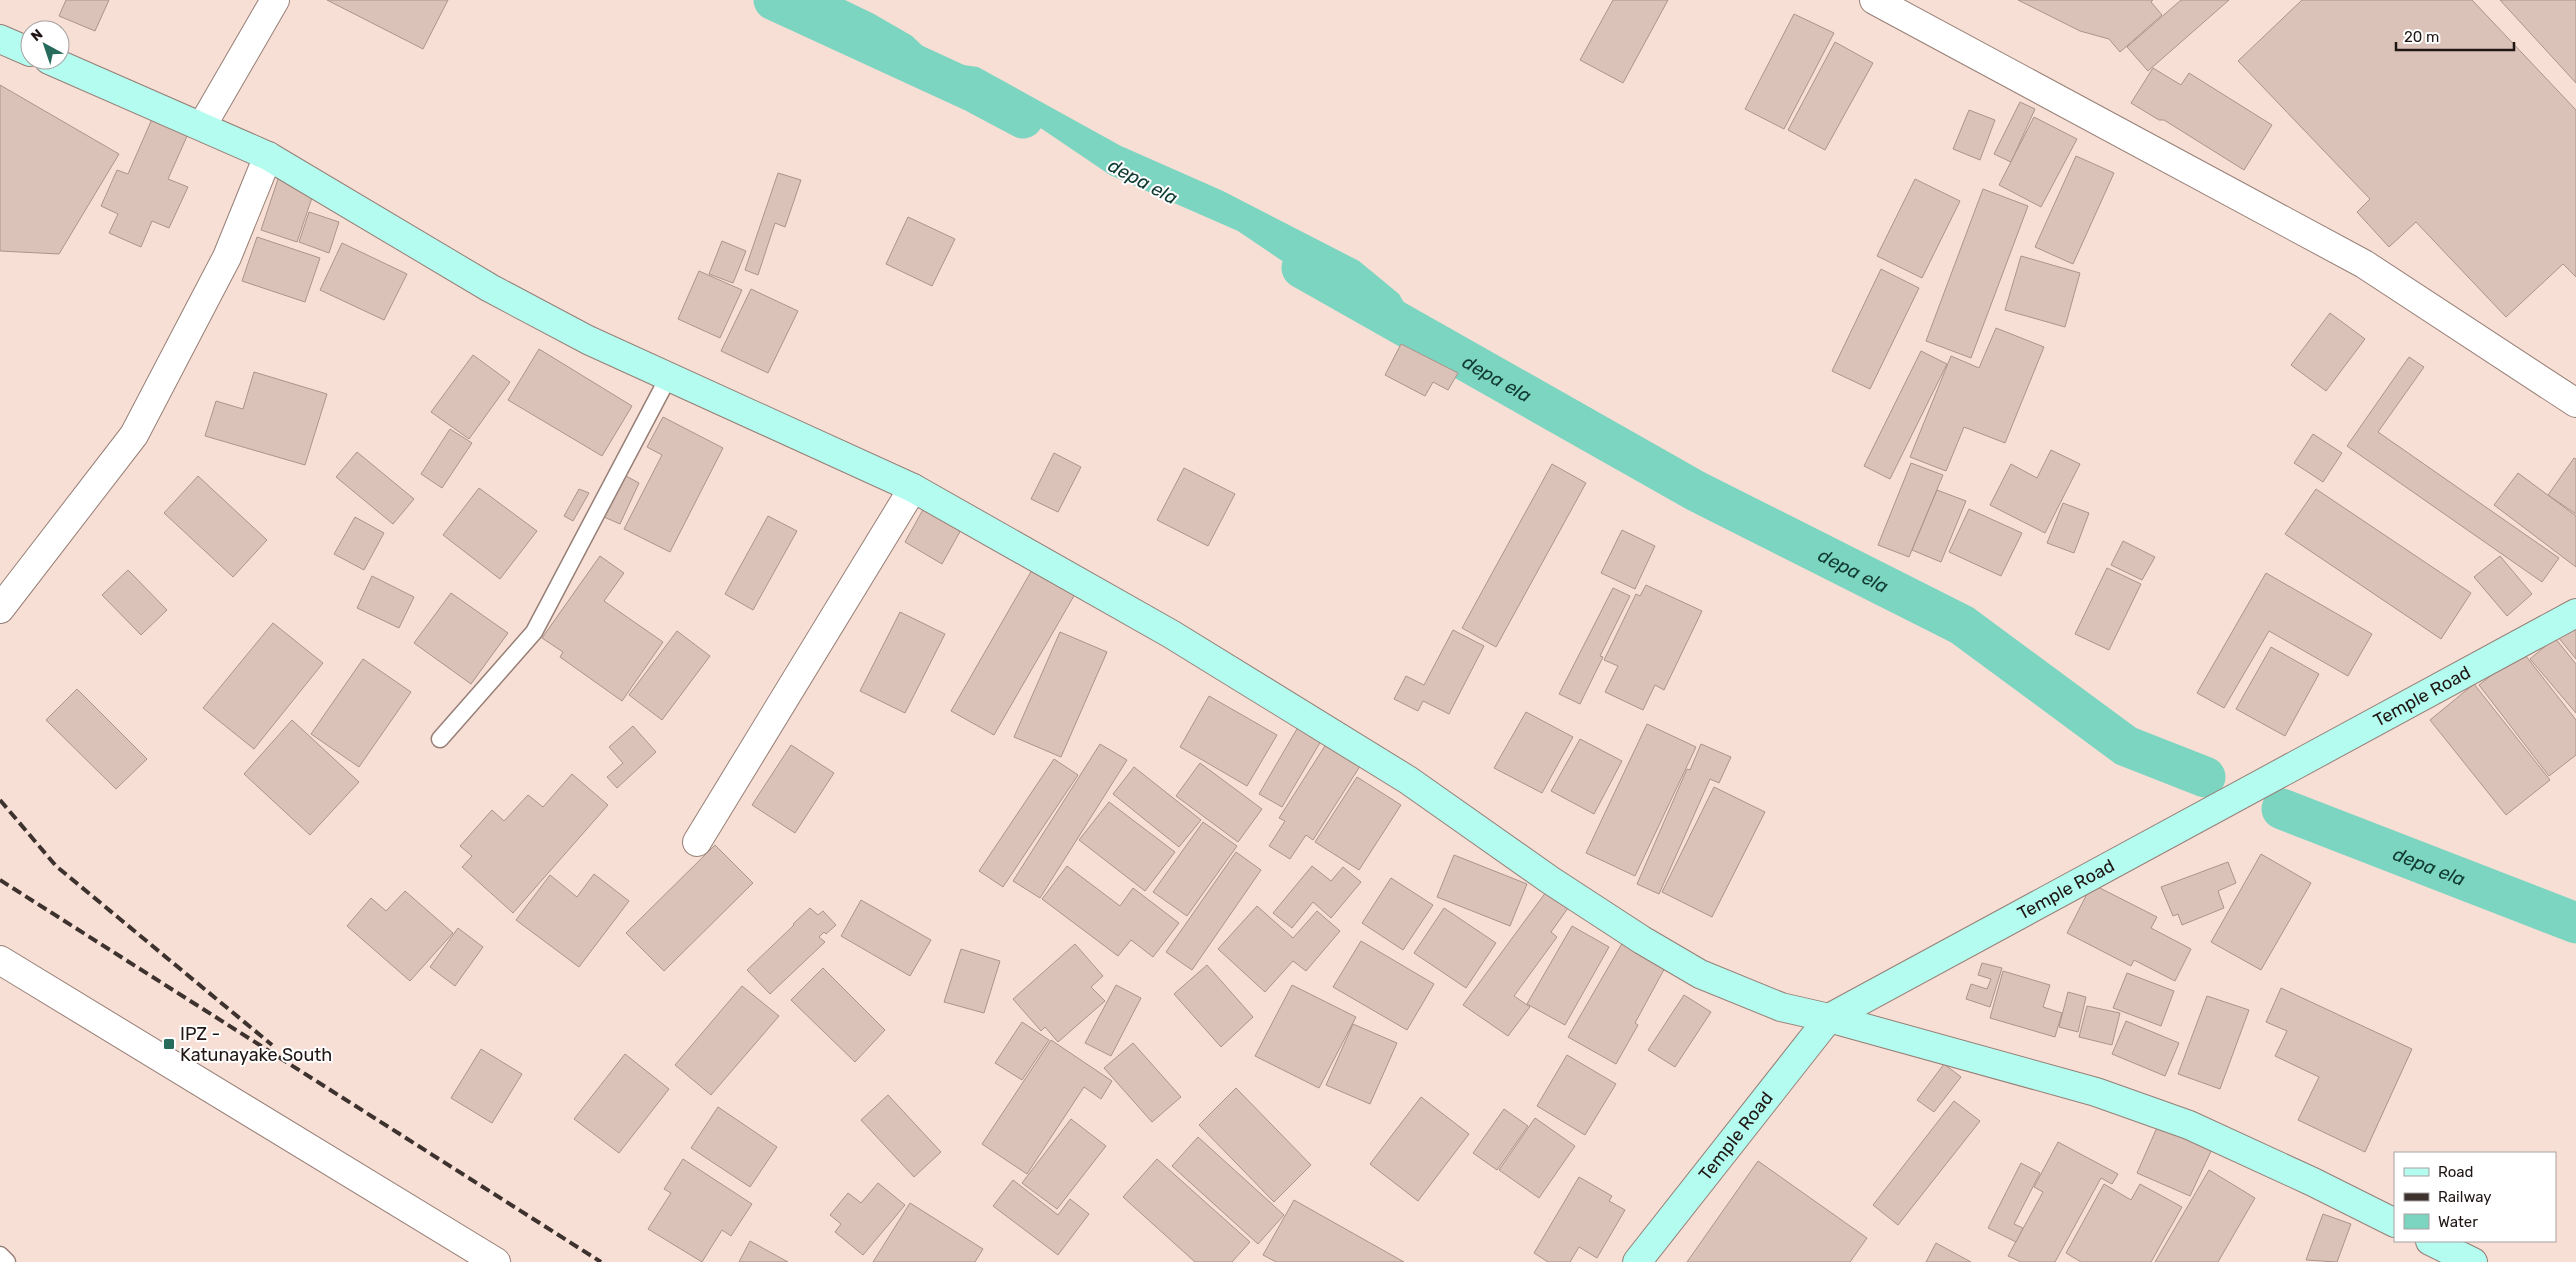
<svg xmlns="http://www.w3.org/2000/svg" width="2576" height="1262" viewBox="0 0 2576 1262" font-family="Rubik,sans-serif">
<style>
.water{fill:#7cd5c0}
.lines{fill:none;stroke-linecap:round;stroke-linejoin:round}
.canal{stroke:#7cd5c0;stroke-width:41}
.building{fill:#dbc2b8;stroke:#ab948a}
.lane-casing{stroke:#967f76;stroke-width:19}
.street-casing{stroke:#967f76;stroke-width:30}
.secondary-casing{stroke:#967f76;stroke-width:30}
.lane{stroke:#fff;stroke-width:16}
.street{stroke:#fff;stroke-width:28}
.secondary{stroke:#b4fbf0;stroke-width:28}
.rail{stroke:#3d322e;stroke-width:4;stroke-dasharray:10 5;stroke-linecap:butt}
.poi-dot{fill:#276b5c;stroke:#fff;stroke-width:2}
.labels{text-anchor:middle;stroke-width:4;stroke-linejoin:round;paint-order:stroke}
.street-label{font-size:18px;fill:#201714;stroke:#fff}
.poi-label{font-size:18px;fill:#201714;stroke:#fff;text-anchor:start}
.water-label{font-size:19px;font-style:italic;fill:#113b32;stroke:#fff}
</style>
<rect width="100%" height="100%" fill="#f8dfd5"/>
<g class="water">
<path d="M 780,0 L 845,0 L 874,14 L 912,36 L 932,55 L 949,63 L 978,67 L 1121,146 L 1223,191 L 1359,261 L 1399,294 L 1411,315 L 1375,306 L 1300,273 L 1238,231 L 1110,175 L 1042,129 L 1003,113 L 974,92 L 948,79 L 922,73 L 855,26 Z"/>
<path d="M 2492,889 L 2576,917 L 2576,939 L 2481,905 Z"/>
</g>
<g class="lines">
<g class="canal">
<path d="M 774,0 L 974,92 L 1023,118"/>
<path id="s1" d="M 1302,268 L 1696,491 L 1962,625 L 2126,746 L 2205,777"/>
<path id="s2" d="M 2282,809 L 2576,923"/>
</g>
</g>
<g class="building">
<path d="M 66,0 L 109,0 L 95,31 L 59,16 Z"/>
<path d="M 327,0 L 448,0 L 423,49 Z"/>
<path d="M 1613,0 L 1668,0 L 1623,83 L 1580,60 Z"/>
<path d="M 2018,0 L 2153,0 L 2151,2 L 2162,15 L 2120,52 L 2109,39 L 2080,31 Z"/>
<path d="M 2181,0 L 2229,0 L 2148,71 L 2127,47 Z"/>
<path d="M 2302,0 L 2472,0 L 2576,110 L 2576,277 L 2563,264 L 2506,317 L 2416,222 L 2389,247 L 2357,212 L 2370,199 L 2238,61 Z"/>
<path d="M 2500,0 L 2576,0 L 2576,83 Z"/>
<path d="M 1794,14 L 1834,33 L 1784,129 L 1745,109 Z"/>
<path d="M 1835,42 L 1873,63 L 1825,150 L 1788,130 Z"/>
<path d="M 2153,68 L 2181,85 L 2189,73 L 2272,125 L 2244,170 L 2164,120 L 2159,120 L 2131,103 Z"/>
<path d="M 0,85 L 119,154 L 59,254 L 0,251 Z"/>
<path d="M 2020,102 L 2035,109 L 2011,162 L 1994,154 Z"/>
<path d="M 1969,110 L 1995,120 L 1980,160 L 1953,149 Z"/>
<path d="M 2034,117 L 2077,139 L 2041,207 L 1999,185 Z"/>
<path d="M 152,119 L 188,134 L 168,179 L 188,187 L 169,228 L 152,221 L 141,247 L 109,233 L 118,214 L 101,206 L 117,170 L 128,174 Z"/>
<path d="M 2076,156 L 2114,173 L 2073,264 L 2035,247 Z"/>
<path d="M 778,173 L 801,180 L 785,227 L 775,223 L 758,275 L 745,270 Z"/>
<path d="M 279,176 L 315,189 L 297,242 L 261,230 Z"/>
<path d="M 1915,179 L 1960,201 L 1922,278 L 1877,256 Z"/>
<path d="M 1983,189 L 2028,206 L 1971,358 L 1926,341 Z"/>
<path d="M 309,212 L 339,222 L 329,253 L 299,242 Z"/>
<path d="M 908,217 L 955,239 L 932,286 L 886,264 Z"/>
<path d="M 257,237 L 320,258 L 305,302 L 242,281 Z"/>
<path d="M 722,241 L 746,251 L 733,283 L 709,274 Z"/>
<path d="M 342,243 L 407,274 L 384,320 L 320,290 Z"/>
<path d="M 2021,256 L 2080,273 L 2065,327 L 2005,310 Z"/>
<path d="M 1881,269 L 1919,288 L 1870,389 L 1832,371 Z"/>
<path d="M 699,271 L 742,290 L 720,338 L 678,319 Z"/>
<path d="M 751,289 L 798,311 L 768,373 L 721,351 Z"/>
<path d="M 2330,313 L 2365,339 L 2326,391 L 2291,365 Z"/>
<path d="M 1996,328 L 2044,347 L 2005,443 L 1964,427 L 1946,471 L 1910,457 L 1951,356 L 1979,368 Z"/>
<path d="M 1401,344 L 1458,373 L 1448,390 L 1433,382 L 1425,396 L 1385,375 Z"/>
<path d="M 539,349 L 632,406 L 602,456 L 508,400 Z"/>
<path d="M 1921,351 L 1947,364 L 1890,479 L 1864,466 Z"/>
<path d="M 473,355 L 510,382 L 469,439 L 431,412 Z"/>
<path d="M 2409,357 L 2424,367 L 2378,432 L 2559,558 L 2542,582 L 2347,446 Z"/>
<path d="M 254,372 L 327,394 L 305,465 L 205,436 L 216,401 L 243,409 Z"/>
<path d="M 663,417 L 723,448 L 670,552 L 624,529 L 662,455 L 647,447 Z"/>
<path d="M 450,429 L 472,443 L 442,488 L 421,474 Z"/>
<path d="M 2313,434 L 2342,453 L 2323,482 L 2294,463 Z"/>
<path d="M 2051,450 L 2080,464 L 2045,533 L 1990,505 L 2011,464 L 2037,478 Z"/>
<path d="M 357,452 L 414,499 L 393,524 L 336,477 Z"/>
<path d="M 1054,453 L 1081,467 L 1058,512 L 1031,499 Z"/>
<path d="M 2574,458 L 2576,459 L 2576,514 L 2548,495 Z"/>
<path d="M 1911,463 L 1943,475 L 1909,557 L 1878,545 Z"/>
<path d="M 1552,464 L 1586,483 L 1496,647 L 1462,628 Z"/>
<path d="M 1184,468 L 1235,494 L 1208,546 L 1157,520 Z"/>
<path d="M 2518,473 L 2576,516 L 2576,567 L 2494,505 Z"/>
<path d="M 624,475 L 639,483 L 620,524 L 604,517 Z"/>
<path d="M 198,476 L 267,540 L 233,577 L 164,513 Z"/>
<path d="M 479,488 L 537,531 L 500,579 L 443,535 Z"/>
<path d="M 579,489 L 589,493 L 573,521 L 564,516 Z"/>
<path d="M 2316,489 L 2471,593 L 2441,639 L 2285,534 Z"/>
<path d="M 1937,490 L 1966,501 L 1941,562 L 1912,550 Z"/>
<path d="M 2063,503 L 2089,513 L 2074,553 L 2047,543 Z"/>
<path d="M 925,506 L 962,528 L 942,564 L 905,542 Z"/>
<path d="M 1969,509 L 2022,533 L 2001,576 L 1949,552 Z"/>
<path d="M 768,516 L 797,531 L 753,610 L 725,594 Z"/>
<path d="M 355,517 L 384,533 L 364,570 L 334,554 Z"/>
<path d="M 1622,530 L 1655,546 L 1635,589 L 1601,573 Z"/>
<path d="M 2123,541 L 2155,557 L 2142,580 L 2111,565 Z"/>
<path d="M 600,556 L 624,573 L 604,601 L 663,642 L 622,701 L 560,657 L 563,652 L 542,638 Z"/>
<path d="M 2500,556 L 2532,594 L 2507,616 L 2474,577 Z"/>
<path d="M 2107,568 L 2141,584 L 2109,650 L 2075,634 Z"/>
<path d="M 128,570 L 167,610 L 141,635 L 102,595 Z"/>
<path d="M 1032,570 L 1075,594 L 994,735 L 951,711 Z"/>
<path d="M 2266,573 L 2372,634 L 2348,676 L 2269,631 L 2224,708 L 2197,693 Z"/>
<path d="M 372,576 L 414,597 L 399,628 L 357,608 Z"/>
<path d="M 1646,585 L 1702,611 L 1664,690 L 1655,685 L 1643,710 L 1605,692 L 1618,666 L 1604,660 L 1636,594 L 1640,596 Z"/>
<path d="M 1613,588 L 1630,596 L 1600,656 L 1603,657 L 1580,704 L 1559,694 Z"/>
<path d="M 451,593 L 508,633 L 471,684 L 414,643 Z"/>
<path d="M 900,612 L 945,634 L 905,713 L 860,691 Z"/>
<path d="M 2576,622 L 2576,659 L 2558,637 Z"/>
<path d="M 273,623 L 323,663 L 254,749 L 203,708 Z"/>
<path d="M 1453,630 L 1484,646 L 1449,714 L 1423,701 L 1418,711 L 1394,699 L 1406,676 L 1424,685 Z"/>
<path d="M 677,631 L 710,656 L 662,720 L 629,695 Z"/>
<path d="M 1060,632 L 1107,652 L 1061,757 L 1014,737 Z"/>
<path d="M 2555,638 L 2576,664 L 2576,713 L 2530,659 Z"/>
<path d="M 2271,647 L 2319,674 L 2285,736 L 2236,709 Z"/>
<path d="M 2522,651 L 2576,720 L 2576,755 L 2549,776 L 2479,685 Z"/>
<path d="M 363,659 L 411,692 L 359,767 L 311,734 Z"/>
<path d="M 2474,684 L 2550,780 L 2506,815 L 2430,720 Z"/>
<path d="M 77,689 L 147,759 L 116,789 L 46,720 Z"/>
<path d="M 1209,696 L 1277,735 L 1247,786 L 1180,747 Z"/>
<path d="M 1526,712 L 1573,737 L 1542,793 L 1494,768 Z"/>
<path d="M 292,720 L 359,782 L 310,835 L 244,774 Z"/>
<path d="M 1301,722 L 1324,736 L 1282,807 L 1259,794 Z"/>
<path d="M 1647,724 L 1696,747 L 1635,876 L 1586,853 Z"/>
<path d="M 633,726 L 656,752 L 617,788 L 607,777 L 623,763 L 609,747 Z"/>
<path d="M 1330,738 L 1364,760 L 1313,840 L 1306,835 L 1290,859 L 1269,846 L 1285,821 L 1279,818 Z"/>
<path d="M 1580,739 L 1622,761 L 1594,814 L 1551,791 Z"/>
<path d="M 1100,744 L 1127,760 L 1040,898 L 1013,881 Z"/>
<path d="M 1701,744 L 1731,757 L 1719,783 L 1710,779 L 1659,894 L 1637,884 L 1687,769 L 1690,770 Z"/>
<path d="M 791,745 L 834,773 L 795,833 L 752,805 Z"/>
<path d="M 1054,759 L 1078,775 L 1003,887 L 979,871 Z"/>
<path d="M 1200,763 L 1262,809 L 1238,842 L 1176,796 Z"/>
<path d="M 1134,767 L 1201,820 L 1179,847 L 1113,794 Z"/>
<path d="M 572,774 L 608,805 L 513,913 L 462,867 L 472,856 L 460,846 L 492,810 L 504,821 L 528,795 L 543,807 Z"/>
<path d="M 1357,777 L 1401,805 L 1359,870 L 1315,842 Z"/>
<path d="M 1714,787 L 1765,812 L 1712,917 L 1662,892 Z"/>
<path d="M 1109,802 L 1175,852 L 1145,891 L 1079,840 Z"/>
<path d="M 1203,822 L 1237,846 L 1187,916 L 1153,892 Z"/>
<path d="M 715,845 L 753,883 L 664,971 L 626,933 Z"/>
<path d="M 1236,852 L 1261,870 L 1192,970 L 1166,952 Z"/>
<path d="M 2261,854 L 2311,883 L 2261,970 L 2211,942 Z"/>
<path d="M 1454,855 L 1527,884 L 1510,926 L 1437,897 Z"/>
<path d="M 2228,862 L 2236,883 L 2218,891 L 2224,908 L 2182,925 L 2178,914 L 2173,916 L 2161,887 Z"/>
<path d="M 1067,866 L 1120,906 L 1133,888 L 1179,923 L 1153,957 L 1131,940 L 1118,956 L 1042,899 Z"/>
<path d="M 1312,866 L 1331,881 L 1343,867 L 1361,882 L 1331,918 L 1313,902 L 1292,928 L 1273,913 Z"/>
<path d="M 594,874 L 629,901 L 579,967 L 516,920 L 550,875 L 577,897 Z"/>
<path d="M 1391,878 L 1433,905 L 1403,950 L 1362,923 Z"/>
<path d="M 2092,884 L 2157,917 L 2151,928 L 2191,949 L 2175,981 L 2134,960 L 2131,966 L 2067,933 Z"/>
<path d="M 405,891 L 453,933 L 410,981 L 347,926 L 371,898 L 386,911 Z"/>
<path d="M 1546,892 L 1568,908 L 1551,932 L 1557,937 L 1514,996 L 1530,1007 L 1508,1036 L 1463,1005 Z"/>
<path d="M 861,900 L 931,940 L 910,976 L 841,936 Z"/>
<path d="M 1257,906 L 1293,938 L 1317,911 L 1340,931 L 1306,971 L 1293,961 L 1265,992 L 1218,949 Z"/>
<path d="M 810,908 L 818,915 L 823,911 L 836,925 L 826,934 L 824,932 L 819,937 L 825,942 L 770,994 L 747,970 L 794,925 L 793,924 Z"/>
<path d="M 1444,908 L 1496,943 L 1466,988 L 1414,953 Z"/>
<path d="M 1572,926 L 1609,947 L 1565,1025 L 1527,1004 Z"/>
<path d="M 458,928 L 483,947 L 455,986 L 430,967 Z"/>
<path d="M 1624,940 L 1667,964 L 1635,1023 L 1638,1025 L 1616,1064 L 1568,1037 Z"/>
<path d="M 1361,941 L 1434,984 L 1407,1030 L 1333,987 Z"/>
<path d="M 1075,944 L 1103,976 L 1091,987 L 1105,1001 L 1058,1042 L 1045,1027 L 1041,1031 L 1013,999 Z"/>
<path d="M 961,949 L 1000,961 L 984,1013 L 944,1002 Z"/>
<path d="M 1982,963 L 2002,968 L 1990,1007 L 1966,999 L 1971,984 L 1987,989 L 1991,979 L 1978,975 Z"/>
<path d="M 1207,965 L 1253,1017 L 1221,1047 L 1174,994 Z"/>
<path d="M 823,968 L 885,1030 L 855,1062 L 791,1000 Z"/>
<path d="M 2003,971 L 2050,985 L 2043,1007 L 2062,1013 L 2055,1037 L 1990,1018 Z"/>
<path d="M 2127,973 L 2174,991 L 2161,1026 L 2113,1008 Z"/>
<path d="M 1116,985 L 1141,998 L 1111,1056 L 1085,1043 Z"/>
<path d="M 1292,985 L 1356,1017 L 1319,1088 L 1255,1056 Z"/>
<path d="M 742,986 L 779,1016 L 711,1095 L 675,1065 Z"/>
<path d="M 2281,988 L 2412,1049 L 2365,1152 L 2298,1120 L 2319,1077 L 2275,1056 L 2287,1031 L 2266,1022 Z"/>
<path d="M 2068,992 L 2086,997 L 2078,1032 L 2059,1027 Z"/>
<path d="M 1684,995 L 1711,1012 L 1675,1067 L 1648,1050 Z"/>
<path d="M 2207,996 L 2249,1010 L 2220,1089 L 2178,1074 Z"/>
<path d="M 2087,1006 L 2120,1013 L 2112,1045 L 2079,1037 Z"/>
<path d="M 2126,1021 L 2179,1043 L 2165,1076 L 2112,1054 Z"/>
<path d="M 1022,1022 L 1049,1040 L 1022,1080 L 995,1063 Z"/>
<path d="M 1353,1024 L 1397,1043 L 1370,1104 L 1326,1085 Z"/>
<path d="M 1051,1040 L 1112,1081 L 1101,1099 L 1084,1087 L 1027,1174 L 982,1144 Z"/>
<path d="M 1133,1043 L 1181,1097 L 1152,1122 L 1104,1068 Z"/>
<path d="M 481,1049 L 522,1074 L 492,1123 L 451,1098 Z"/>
<path d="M 625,1054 L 669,1089 L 619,1153 L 574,1119 Z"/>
<path d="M 1567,1055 L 1616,1084 L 1585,1135 L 1537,1106 Z"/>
<path d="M 1944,1064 L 1961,1077 L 1934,1112 L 1917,1100 Z"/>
<path d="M 1236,1088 L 1311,1165 L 1274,1202 L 1199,1125 Z"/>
<path d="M 888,1095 L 941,1152 L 914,1177 L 861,1120 Z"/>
<path d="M 1421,1097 L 1469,1134 L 1418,1201 L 1370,1164 Z"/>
<path d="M 1954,1101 L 1980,1121 L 1898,1225 L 1873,1205 Z"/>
<path d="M 718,1107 L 777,1147 L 750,1187 L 691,1148 Z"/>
<path d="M 1504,1109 L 1528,1126 L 1497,1170 L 1473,1153 Z"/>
<path d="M 1535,1118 L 1575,1146 L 1539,1198 L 1499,1170 Z"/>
<path d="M 1071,1119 L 1106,1146 L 1057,1209 L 1022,1183 Z"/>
<path d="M 2159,1123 L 2213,1147 L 2190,1196 L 2137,1173 Z"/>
<path d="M 1198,1137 L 1284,1215 L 1258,1244 L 1172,1166 Z"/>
<path d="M 2058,1142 L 2118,1174 L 2112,1184 L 2101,1178 L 2055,1262 L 2021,1262 L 2008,1256 L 2043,1192 L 2034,1187 Z"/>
<path d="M 683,1159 L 752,1204 L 731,1236 L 722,1230 L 702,1262 L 648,1229 L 671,1193 L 664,1189 Z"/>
<path d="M 1157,1159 L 1250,1242 L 1232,1262 L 1195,1262 L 1123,1197 Z"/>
<path d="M 1758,1161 L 1867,1238 L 1850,1262 L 1687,1262 Z"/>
<path d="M 2021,1163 L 2040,1173 L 2014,1224 L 2023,1228 L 2016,1242 L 1988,1228 Z"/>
<path d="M 2209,1170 L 2255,1198 L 2218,1262 L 2155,1262 Z"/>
<path d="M 1579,1177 L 1612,1196 L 1609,1201 L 1625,1210 L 1597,1258 L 1579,1247 L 1570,1262 L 1548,1262 L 1534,1253 Z"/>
<path d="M 1013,1180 L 1058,1215 L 1070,1199 L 1089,1214 L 1058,1255 L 993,1206 Z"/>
<path d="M 878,1183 L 905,1205 L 863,1255 L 835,1232 L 841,1224 L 830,1215 L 848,1193 L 861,1203 Z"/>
<path d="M 2104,1184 L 2131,1200 L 2140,1184 L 2182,1207 L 2151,1262 L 2081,1262 L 2066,1253 Z"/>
<path d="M 1294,1200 L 1404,1262 L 1276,1262 L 1263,1255 Z"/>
<path d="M 910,1203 L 983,1249 L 975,1262 L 873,1262 Z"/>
<path d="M 2323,1214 L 2351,1224 L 2337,1262 L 2306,1260 Z"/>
<path d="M 750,1241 L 788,1262 L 739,1262 Z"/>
<path d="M 1936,1243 L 1971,1262 L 1926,1262 Z"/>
</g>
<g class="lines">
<defs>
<g id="lane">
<path d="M 440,739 L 534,632 L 669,376"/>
<path d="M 0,1255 L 7,1262"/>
</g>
<g id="street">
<path d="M 1874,0 L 2364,264 L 2576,403"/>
<path d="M 202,126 L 275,0"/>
<path d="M 0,609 L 134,435 L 227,257 L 268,156"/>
<path d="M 697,842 L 913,488"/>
<path d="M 0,960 L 496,1262"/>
</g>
<g id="secondary">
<path d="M 0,39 L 30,52"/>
<path d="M 49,60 L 268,156 L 490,288 L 588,340 L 913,488 L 1171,634 L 1408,780 L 1550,880 L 1642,940 L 1700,974 L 1781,1007 L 1829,1018 L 2096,1092 L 2189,1125 L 2313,1182 L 2395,1223"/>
<path d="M 2430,1241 L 2473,1262"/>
<path id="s3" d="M 1637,1262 L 1829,1018 L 2576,613"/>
</g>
</defs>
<use href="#lane" class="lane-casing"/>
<use href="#street" class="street-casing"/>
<use href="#secondary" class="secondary-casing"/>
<use href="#lane" class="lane"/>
<use href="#street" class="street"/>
<use href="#secondary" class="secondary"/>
<g class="rail">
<path d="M 0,800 L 56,866 L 272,1045"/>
<path d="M 0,880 L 601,1262"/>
</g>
</g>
<rect class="poi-dot" x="163" y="1038" width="12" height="12" rx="2.5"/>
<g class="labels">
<g class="street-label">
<text dy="6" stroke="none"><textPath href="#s3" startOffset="985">Temple Road</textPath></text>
<text dy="6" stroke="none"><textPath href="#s3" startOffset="580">Temple Road</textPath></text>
<text dy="6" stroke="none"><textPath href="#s3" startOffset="160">Temple Road</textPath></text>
</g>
<g class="poi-label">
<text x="180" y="1040">IPZ -<tspan x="180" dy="21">Katunayake South</tspan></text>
</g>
<g class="water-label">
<text transform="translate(1143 181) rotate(28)" y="7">depa ela</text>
<text dy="7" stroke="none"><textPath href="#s1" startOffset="224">depa ela</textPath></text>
<text dy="7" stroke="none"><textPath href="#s1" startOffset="629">depa ela</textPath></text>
<text dy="7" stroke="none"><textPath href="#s2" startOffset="158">depa ela</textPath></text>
</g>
</g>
<rect x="2394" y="1152" width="162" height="90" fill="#ffffff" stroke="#a6a2a1"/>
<rect x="2404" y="1168" width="25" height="8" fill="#b4fbf0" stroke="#a6a2a1"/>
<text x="2438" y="1177" font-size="15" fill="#201714">Road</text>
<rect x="2404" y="1193" width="25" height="8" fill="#3d322e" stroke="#a6a2a1"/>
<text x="2438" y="1202" font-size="15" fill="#201714">Railway</text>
<rect x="2404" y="1214" width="25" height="15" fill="#7cd5c0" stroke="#a6a2a1"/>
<text x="2438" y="1227" font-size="15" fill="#201714">Water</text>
<g transform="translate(45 45) rotate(320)"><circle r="24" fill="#ffffff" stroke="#a6a2a1"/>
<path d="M0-4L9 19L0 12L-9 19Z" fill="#276b5c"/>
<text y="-8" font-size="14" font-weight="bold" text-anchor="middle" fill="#201714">N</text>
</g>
<path d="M2396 42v8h118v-8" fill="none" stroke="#201714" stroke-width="2.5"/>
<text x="2404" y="42" font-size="15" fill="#201714" stroke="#ffffff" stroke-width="4" paint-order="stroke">20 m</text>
</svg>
